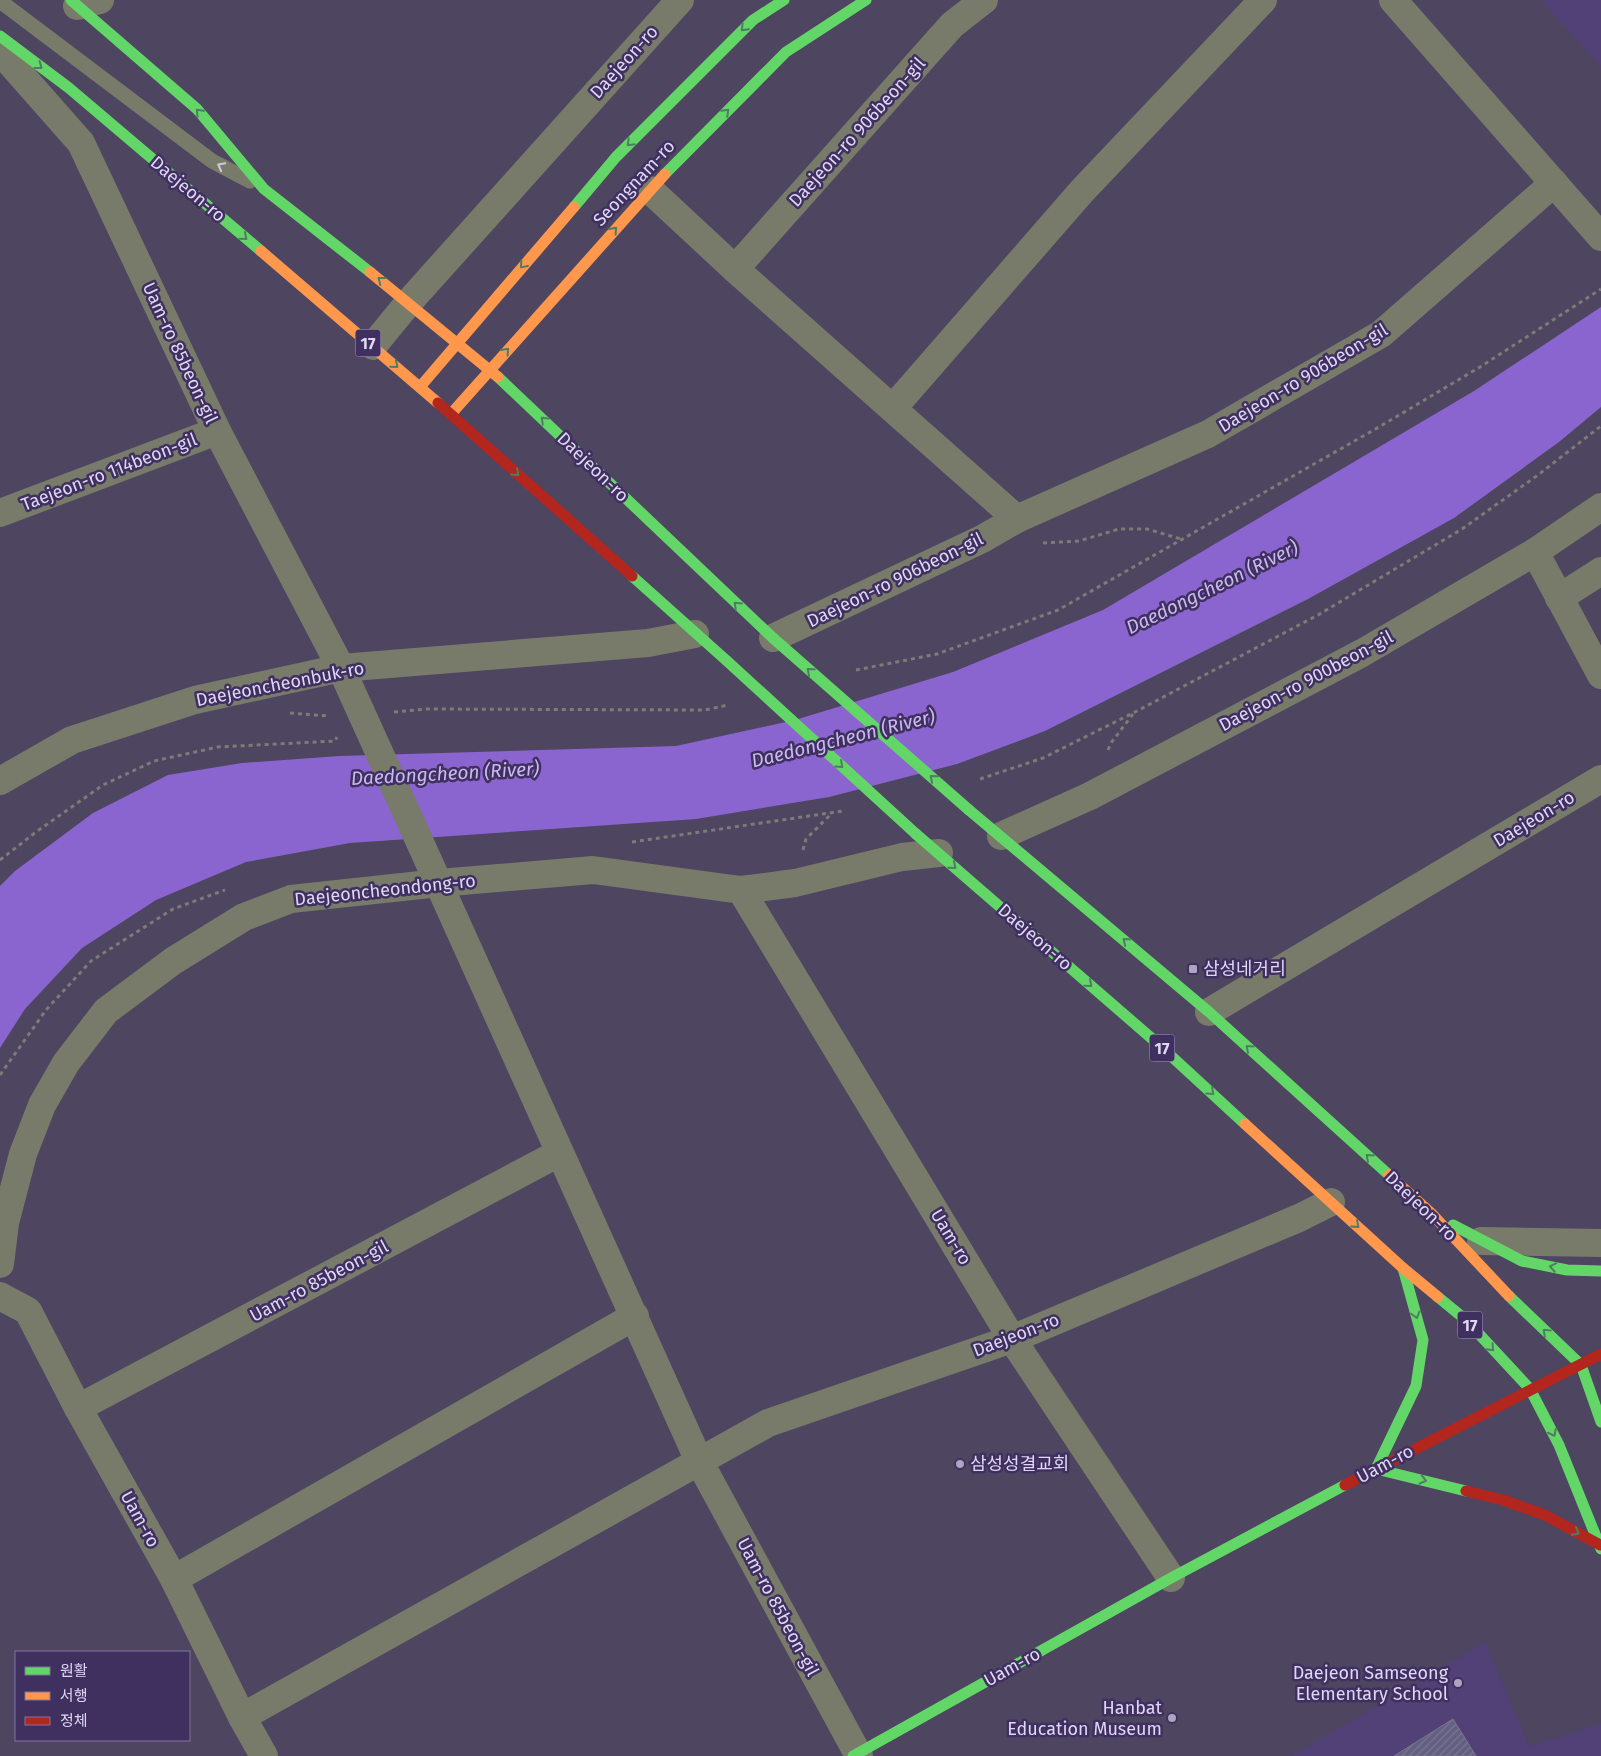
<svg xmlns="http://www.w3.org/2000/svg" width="1601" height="1756" viewBox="0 0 1601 1756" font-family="'Fira Sans','Noto Sans KR',sans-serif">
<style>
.built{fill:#524176}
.water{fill:#8b65cf}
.building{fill:url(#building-hatch);stroke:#79778e}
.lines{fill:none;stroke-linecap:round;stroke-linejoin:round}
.path{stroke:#7c7b76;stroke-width:3;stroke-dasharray:4 4;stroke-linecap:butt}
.lane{stroke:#787b69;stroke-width:15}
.street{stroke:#787b69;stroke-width:28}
.fast{stroke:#63d668;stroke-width:11}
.slow{stroke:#ff974d;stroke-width:11}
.jam{stroke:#b3261e;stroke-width:11}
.street-bridge{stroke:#787b69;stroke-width:28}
.fast-bridge{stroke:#63d668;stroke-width:11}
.oneway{stroke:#507b64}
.oneway2{stroke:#d0c9e0}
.poi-dot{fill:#aca4c1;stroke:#403060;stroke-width:2}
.labels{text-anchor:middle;stroke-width:5;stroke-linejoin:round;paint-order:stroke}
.shield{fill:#403060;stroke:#afa5c8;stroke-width:1}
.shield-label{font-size:16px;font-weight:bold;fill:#dfd7f5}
.street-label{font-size:18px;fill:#dfd7f5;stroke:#403060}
.poi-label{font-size:18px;fill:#dfd7f5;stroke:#403060;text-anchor:start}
.water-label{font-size:19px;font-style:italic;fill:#c9b9f1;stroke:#403060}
</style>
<defs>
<pattern id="building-hatch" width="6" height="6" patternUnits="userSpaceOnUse" patternTransform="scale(1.25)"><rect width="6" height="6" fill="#635f81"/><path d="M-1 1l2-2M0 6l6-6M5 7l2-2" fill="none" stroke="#797593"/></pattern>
</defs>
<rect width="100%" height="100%" fill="#4e4561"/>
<g class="built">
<path d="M 1541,0 L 1601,0 L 1601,67 Z"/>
<path d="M 1485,1642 L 1529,1746 L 1601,1724 L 1601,1756 L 1291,1756 Z"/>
</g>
<path class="water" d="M 1601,307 L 1601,407 L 1559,442 L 1454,518 L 1308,599 L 1045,731 L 957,764 L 829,797 L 696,819 L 350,843 L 246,862 L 156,900 L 82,948 L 25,1009 L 0,1048 L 0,886 L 15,871 L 93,813 L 168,775 L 242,763 L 339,756 L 676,746 L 795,720 L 953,672 L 1103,610 L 1474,391 Z"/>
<path class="building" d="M 1453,1719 L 1476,1756 L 1394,1756 Z"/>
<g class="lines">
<g class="path">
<path d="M 1043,543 L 1079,541 L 1119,529 L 1147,529 L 1181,539"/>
<path d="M 856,670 L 937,654 L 1058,610 L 1379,427 L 1480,367 L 1601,289"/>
<path d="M 394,712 L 427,709 L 705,710 L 728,705"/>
<path d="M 290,713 L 328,716"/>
<path d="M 1108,750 L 1111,743 L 1133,714"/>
<path d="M 980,779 L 1043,758 L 1135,712 L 1318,615 L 1462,529 L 1538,475 L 1601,426"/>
<path d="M 632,842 L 843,811"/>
<path d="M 803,850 L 806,839 L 831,814"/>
<path d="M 0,860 L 36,832 L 103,785 L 154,761 L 218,747 L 335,741 L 337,737"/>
<path d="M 0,1075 L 46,1010 L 91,961 L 173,909 L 225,890"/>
</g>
<path class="lane" d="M 0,1 L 212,161 L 250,181"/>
<g class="street">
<path d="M 1393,0 L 1601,237"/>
<path d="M 77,6 L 100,0"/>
<path d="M 0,51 L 81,143 L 217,431 L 341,668"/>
<path d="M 650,190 L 735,269 L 1017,519"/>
<path d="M 735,269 L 952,25 L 984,0"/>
<path d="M 373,346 L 409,302 L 680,0"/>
<path d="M 893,408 L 1082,191 L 1263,0"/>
<path d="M 0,513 L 217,431"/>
<path d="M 1535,552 L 1601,675"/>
<path d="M 1559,598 L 1601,571"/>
<path d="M 773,638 L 982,539 L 1017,519 L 1208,434 L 1381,334 L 1554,183"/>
<path d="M 0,781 L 72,740 L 195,700 L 341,668 L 648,643 L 695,634"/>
<path d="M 1001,836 L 1090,796 L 1362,653 L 1535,552 L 1601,507"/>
<path d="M 437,880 L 699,1461 L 859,1756"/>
<path d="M 741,890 L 1012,1339 L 1171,1578"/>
<path d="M 1209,1012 L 1601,779"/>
<path d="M 1481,1241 L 1601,1243"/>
<path d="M 0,1264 L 5,1223 L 23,1154 L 42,1105 L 66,1063 L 106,1011 L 173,961 L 244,917 L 291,899 L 439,883 L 593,870 L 741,890 L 795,883 L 902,857 L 939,853"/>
<path d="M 0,1296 L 28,1311 L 78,1408 L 174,1579 L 242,1717 L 264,1756"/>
<path d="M 78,1408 L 559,1153"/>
<path d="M 174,1579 L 635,1316"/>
<path d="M 242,1717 L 768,1423 L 1012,1339 L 1299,1218 L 1331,1202"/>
</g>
<g class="fast">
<path d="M 71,0 L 197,109 L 264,189 L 370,272"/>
<path d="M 0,36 L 69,88 L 261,251"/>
<path d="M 665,174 L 786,52 L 866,0"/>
<path d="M 574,207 L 616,157 L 753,20 L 784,0"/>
<path d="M 498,377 L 773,638"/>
<path d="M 632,576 L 727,661"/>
<path d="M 969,810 L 1209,1012 L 1389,1175"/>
<path d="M 916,834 L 1157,1043 L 1245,1124"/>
<path d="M 1453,1225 L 1522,1261 L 1567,1270 L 1601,1271"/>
<path d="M 1403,1268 L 1423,1340 L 1416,1386 L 1376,1469 L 1466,1491"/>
<path d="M 1509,1296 L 1581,1365 L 1601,1422"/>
<path d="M 1438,1297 L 1466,1320 L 1530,1389 L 1559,1445 L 1601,1549"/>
<path d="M 853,1756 L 1171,1578 L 1345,1485"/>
</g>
<g class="slow">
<path d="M 261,251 L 438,403"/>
<path d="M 370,272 L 498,377"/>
<path d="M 420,387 L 574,207"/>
<path d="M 451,414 L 665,174"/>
<path d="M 1245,1124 L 1403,1268 L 1438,1297"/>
<path d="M 1389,1175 L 1431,1213 L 1509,1296"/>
</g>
<g class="jam">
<path d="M 438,403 L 632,576"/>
<path d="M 1345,1485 L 1601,1354"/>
<path d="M 1466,1491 L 1503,1500 L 1545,1515 L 1600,1545"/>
</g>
<path class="street-bridge" d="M 341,668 L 437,880"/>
<g class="fast-bridge">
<path d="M 773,638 L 969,810"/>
<path d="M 727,661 L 916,834"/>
</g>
</g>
<defs><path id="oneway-chevron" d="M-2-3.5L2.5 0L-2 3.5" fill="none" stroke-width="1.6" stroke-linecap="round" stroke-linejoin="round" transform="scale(1.25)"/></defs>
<g class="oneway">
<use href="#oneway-chevron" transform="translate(744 28) rotate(135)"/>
<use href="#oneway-chevron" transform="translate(39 66) rotate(37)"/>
<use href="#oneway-chevron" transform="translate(199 112) rotate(-133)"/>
<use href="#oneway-chevron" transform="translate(726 112) rotate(-45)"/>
<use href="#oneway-chevron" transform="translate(630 143) rotate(135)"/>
<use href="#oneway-chevron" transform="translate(614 230) rotate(-48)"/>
<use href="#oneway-chevron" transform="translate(244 237) rotate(40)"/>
<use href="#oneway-chevron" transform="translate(523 265) rotate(131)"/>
<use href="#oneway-chevron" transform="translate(381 280) rotate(-142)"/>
<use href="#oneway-chevron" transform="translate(506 351) rotate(-48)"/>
<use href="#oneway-chevron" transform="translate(395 365) rotate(41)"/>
<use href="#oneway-chevron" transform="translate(544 420) rotate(-136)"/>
<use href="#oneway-chevron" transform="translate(516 473) rotate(42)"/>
<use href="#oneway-chevron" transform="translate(737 605) rotate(-136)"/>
<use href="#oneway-chevron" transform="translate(810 671) rotate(-139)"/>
<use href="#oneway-chevron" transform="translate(840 765) rotate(42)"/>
<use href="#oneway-chevron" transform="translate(933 778) rotate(-139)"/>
<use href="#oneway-chevron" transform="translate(953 866) rotate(41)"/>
<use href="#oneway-chevron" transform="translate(1126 941) rotate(-140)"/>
<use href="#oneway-chevron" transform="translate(1089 984) rotate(41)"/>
<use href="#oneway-chevron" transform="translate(1249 1048) rotate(-138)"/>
<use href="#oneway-chevron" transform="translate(1211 1092) rotate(42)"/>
<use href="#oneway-chevron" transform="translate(1369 1157) rotate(-138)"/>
<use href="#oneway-chevron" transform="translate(1356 1225) rotate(42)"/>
<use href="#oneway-chevron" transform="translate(1553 1267) rotate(-169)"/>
<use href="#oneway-chevron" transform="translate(1416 1315) rotate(75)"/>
<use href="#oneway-chevron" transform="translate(1546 1332) rotate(-137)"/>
<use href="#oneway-chevron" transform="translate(1491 1348) rotate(47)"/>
<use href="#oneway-chevron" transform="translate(1553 1433) rotate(63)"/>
<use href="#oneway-chevron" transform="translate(1423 1480) rotate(14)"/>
<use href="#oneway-chevron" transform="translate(1576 1532) rotate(28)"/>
</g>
<use class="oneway2" href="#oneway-chevron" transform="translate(221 166) rotate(-152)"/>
<g class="poi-dot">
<rect x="1188" y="964" width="10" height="10" rx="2.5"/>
<circle cx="960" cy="1464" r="5"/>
<circle cx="1458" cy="1683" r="5"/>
<circle cx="1172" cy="1718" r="5"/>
</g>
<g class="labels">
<g class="shield">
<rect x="355.5" y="329.5" width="25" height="27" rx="4"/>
<rect x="1149.5" y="1034.5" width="25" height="27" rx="4"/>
<rect x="1457.5" y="1311.5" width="25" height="27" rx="4"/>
</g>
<g class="shield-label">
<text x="368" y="349">17</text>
<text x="1162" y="1054">17</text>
<text x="1470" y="1331">17</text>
</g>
<g class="street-label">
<text transform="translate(624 62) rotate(-48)" y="6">Daejeon-ro</text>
<text transform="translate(857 132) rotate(-48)" y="6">Daejeon-ro 906beon-gil</text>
<text transform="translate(634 183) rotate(-47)" y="6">Seongnam-ro</text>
<text transform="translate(188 189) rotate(40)" y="6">Daejeon-ro</text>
<text transform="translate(180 353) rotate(65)" y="6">Uam-ro 85beon-gil</text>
<text transform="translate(1303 378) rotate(-31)" y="6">Daejeon-ro 906beon-gil</text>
<text transform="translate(593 467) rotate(44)" y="6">Daejeon-ro</text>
<text transform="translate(109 472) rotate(-21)" y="6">Taejeon-ro 114beon-gil</text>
<text transform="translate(895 580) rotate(-26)" y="6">Daejeon-ro 906beon-gil</text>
<text transform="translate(1306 681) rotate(-28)" y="6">Daejeon-ro 900beon-gil</text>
<text transform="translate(280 684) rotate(-11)" y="6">Daejeoncheonbuk-ro</text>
<text transform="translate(1534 819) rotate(-31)" y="6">Daejeon-ro</text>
<text transform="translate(385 890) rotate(-6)" y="6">Daejeoncheondong-ro</text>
<text transform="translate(1035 937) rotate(41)" y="6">Daejeon-ro</text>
<text transform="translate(1421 1206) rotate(44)" y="6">Daejeon-ro</text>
<text transform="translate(951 1237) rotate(59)" y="6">Uam-ro</text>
<text transform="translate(319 1281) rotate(-28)" y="6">Uam-ro 85beon-gil</text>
<text transform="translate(1016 1335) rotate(-21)" y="6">Daejeon-ro</text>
<text transform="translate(1385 1464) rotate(-28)" y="6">Uam-ro</text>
<text transform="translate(140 1519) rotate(61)" y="6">Uam-ro</text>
<text transform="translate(778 1607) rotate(62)" y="6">Uam-ro 85beon-gil</text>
<text transform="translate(1012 1667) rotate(-29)" y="6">Uam-ro</text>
</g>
<g class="poi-label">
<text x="1203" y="975">삼성네거리</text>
<text x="970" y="1470">삼성성결교회</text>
<text x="1448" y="1679" text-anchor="end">Daejeon Samseong<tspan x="1448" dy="21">Elementary School</tspan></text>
<text x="1162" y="1714" text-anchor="end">Hanbat<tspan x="1162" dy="21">Education Museum</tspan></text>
</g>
<g class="water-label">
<text transform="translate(1212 587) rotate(-26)" y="7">Daedongcheon (River)</text>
<text transform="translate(843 738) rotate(-14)" y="7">Daedongcheon (River)</text>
<text transform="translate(445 773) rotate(-3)" y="7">Daedongcheon (River)</text>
</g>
</g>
<rect x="15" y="1651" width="175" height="90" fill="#403060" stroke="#80739c"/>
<rect x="25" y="1667" width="25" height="8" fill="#63d668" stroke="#80739c"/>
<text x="60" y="1676" font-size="15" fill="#dfd7f5">원활</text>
<rect x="25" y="1692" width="25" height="8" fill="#ff974d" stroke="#80739c"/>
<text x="60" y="1701" font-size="15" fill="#dfd7f5">서행</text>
<rect x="25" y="1717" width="25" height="8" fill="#b3261e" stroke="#80739c"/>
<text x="60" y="1726" font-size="15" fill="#dfd7f5">정체</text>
</svg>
